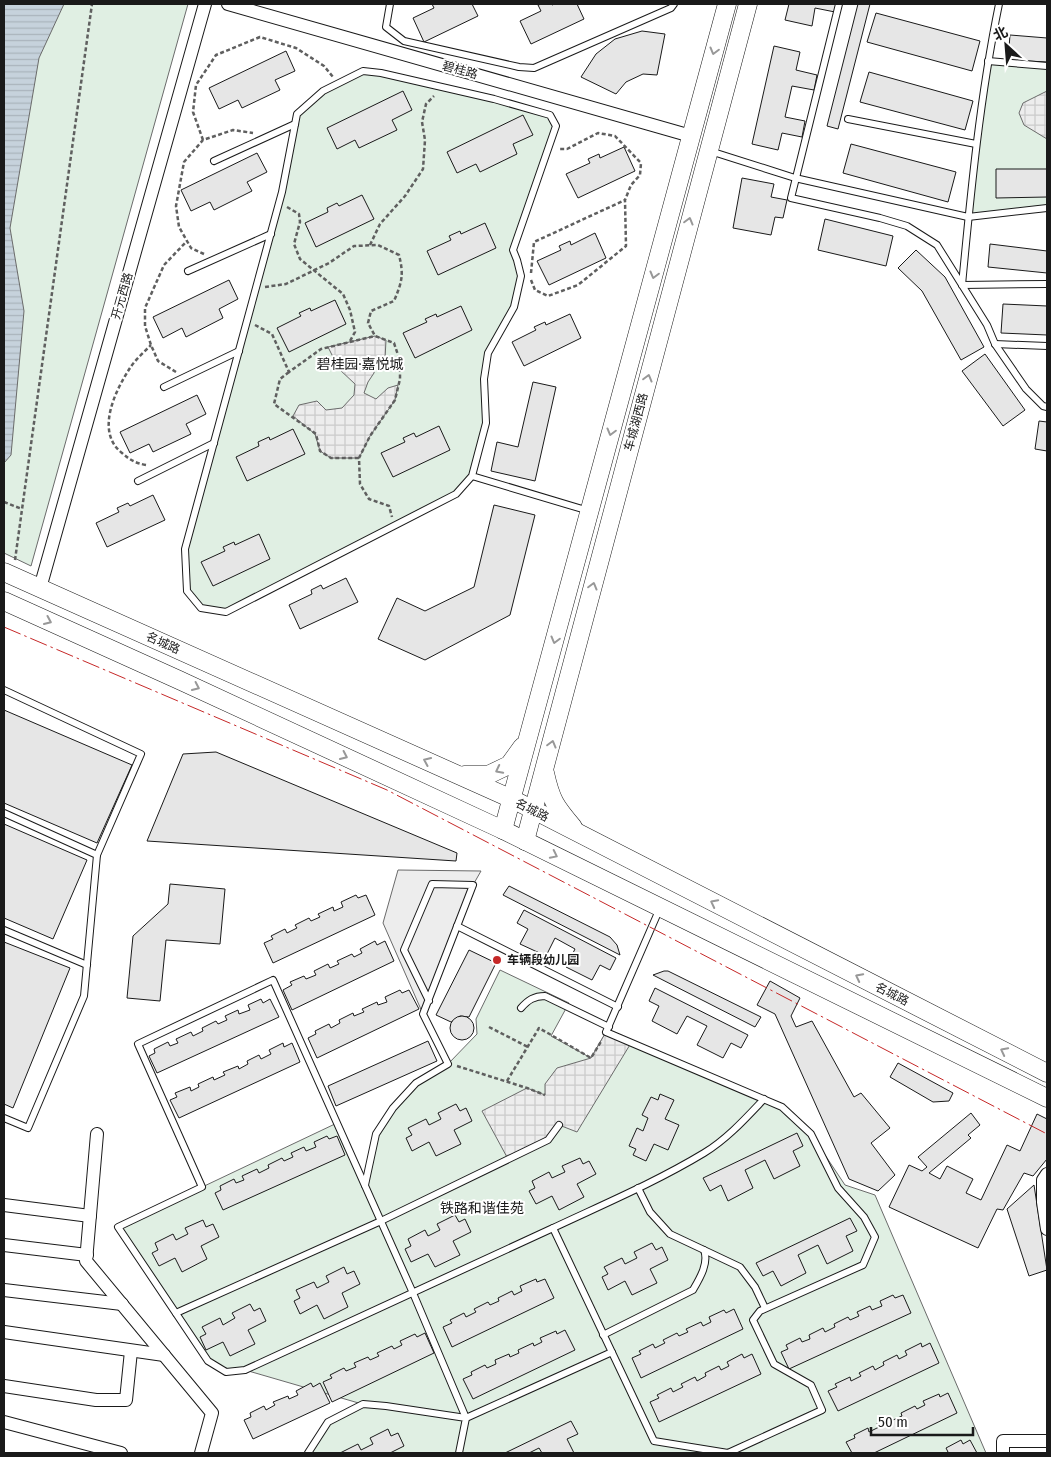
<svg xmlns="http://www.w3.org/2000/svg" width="1051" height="1457" viewBox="0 0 1051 1457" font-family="'Fira Sans Condensed','Noto Sans SC',sans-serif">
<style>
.green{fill:#e0efe3;stroke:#6a6a6a}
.parking{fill:#ededed;stroke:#6a6a6a}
.plaza{fill:url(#plaza-grid);stroke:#6a6a6a}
.water{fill:url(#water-rules);stroke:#6a6a6a}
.building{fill:#e6e6e6;stroke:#1a1a1a}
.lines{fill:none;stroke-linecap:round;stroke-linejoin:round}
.lane-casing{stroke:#1a1a1a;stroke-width:8}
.street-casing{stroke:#1a1a1a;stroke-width:14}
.secondary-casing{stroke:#1a1a1a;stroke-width:19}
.path{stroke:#5f5f5f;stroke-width:2.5;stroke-dasharray:4 2.5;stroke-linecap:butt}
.lane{stroke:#fff;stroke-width:6}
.street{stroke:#fff;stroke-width:12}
.secondary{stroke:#fff;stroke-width:18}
.power{stroke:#c62828;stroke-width:1;stroke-dasharray:18 4 2.5 4;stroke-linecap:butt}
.oneway{stroke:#989898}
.poi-dot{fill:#c62828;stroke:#fff;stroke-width:2}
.labels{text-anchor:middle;stroke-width:4;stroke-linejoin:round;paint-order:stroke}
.street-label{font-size:12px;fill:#1a1a1a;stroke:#fff}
.poi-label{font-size:12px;font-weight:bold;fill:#1a1a1a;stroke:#fff;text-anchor:start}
.neighbourhood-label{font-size:14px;fill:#1a1a1a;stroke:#fff}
</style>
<defs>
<pattern id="plaza-grid" width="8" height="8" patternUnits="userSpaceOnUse" patternTransform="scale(1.25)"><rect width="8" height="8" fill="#ededed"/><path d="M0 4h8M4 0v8" fill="none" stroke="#cbcbcb"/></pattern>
<pattern id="water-rules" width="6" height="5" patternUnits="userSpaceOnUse" patternTransform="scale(1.25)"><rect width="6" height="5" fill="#c6d2dc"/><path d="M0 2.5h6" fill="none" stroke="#aab4bc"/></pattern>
</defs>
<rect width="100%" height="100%" fill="#fff"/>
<g class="green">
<path d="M 4,4 L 188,4 L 31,566 L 4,553 Z"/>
<path d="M 988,61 L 1047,66 L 1047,208 L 968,217 Z"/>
<path d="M 363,71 L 550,115 L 556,126 L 513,250 L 521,276 L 514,307 L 488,353 L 484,379 L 486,423 L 472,476 L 456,494 L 226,612 L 201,608 L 187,591 L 185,549 L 282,192 L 297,114 L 323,91 Z"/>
<path d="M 500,970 L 569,1003 L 551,1036 L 591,1058 L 606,1032 L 782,1107 L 811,1134 L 845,1185 L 875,1195 L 986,1453 L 308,1453 L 328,1422 L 362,1404 L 245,1370 L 226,1372 L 208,1361 L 118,1227 L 337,1123 L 365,1184 L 376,1134 L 391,1111 L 416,1083 L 448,1064 L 477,1034 L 476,1019 Z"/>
</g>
<path class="parking" d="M 398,870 L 481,871 L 473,885 L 423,1014 L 383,923 Z"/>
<g class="plaza">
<path d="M 1047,91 L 1047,139 L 1024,125 L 1019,113 L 1023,103 Z"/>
<path d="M 375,336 L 386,340 L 385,359 L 376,360 L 374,373 L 368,382 L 364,393 L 376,399 L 388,388 L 398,385 L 395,400 L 370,436 L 359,458 L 331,458 L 320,451 L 315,434 L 293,416 L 299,405 L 317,401 L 326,410 L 342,408 L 354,395 L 355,384 L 339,369 L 328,347 Z"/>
<path d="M 606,1032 L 631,1043 L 577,1132 L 559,1125 L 548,1140 L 508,1159 L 482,1111 L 527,1088 L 545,1095 L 545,1084 L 557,1068 L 591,1058 Z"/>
</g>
<path class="water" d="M 4,4 L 64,4 L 39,58 L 10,228 L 24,311 L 11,455 L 4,463 Z"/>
<g class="building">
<path d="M 432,4 L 472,4 L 478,16 L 424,42 L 413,18 L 434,8 Z"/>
<path d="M 542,4 L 551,4 L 552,5 L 555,4 L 577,4 L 584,19 L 531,44 L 520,21 L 541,11 L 538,5 Z"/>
<path d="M 789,4 L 837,4 L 835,12 L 815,8 L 812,26 L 785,20 Z"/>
<path d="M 858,4 L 870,4 L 838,129 L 827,126 Z"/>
<path d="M 876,13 L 980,41 L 972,71 L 867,42 Z"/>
<path d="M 642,31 L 665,34 L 657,75 L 643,74 L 626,82 L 616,94 L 581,77 L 596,54 L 615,39 Z"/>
<path d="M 1010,35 L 1047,38 L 1047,62 L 1008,60 Z"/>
<path d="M 774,46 L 800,52 L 796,70 L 817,75 L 814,90 L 792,86 L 785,117 L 805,121 L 802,137 L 782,133 L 778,150 L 752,144 Z"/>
<path d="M 286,51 L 295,71 L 275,80 L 280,90 L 242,108 L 238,100 L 219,109 L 209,88 Z"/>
<path d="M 869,72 L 973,101 L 965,130 L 860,102 Z"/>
<path d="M 403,91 L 412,110 L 392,120 L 397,130 L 359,148 L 355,140 L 337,149 L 327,128 Z"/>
<path d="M 523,115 L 533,135 L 513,144 L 517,154 L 480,172 L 476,164 L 457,173 L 447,152 Z"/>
<path d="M 851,144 L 956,172 L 948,202 L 843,173 Z"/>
<path d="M 624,147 L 635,171 L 578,198 L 566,174 L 590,163 L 588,159 L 599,154 L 600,158 Z"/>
<path d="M 257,153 L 267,172 L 247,182 L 252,191 L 214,210 L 210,202 L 191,211 L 181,190 Z"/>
<path d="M 996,169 L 1047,169 L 1047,197 L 996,198 Z"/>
<path d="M 742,178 L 774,184 L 771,197 L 787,200 L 783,218 L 775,217 L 771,235 L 733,228 Z"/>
<path d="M 362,195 L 374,219 L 316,247 L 305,223 L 328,212 L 327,208 L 337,203 L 339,206 Z"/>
<path d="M 825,219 L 893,236 L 886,266 L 818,250 Z"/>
<path d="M 485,223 L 496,248 L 438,275 L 427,251 L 451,240 L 449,236 L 460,231 L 461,234 Z"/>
<path d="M 595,233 L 606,258 L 549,285 L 537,261 L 561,250 L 559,246 L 570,241 L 571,245 Z"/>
<path d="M 990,244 L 1047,251 L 1047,273 L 988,267 Z"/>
<path d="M 916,250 L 945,277 L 984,347 L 961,360 L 922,291 L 898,268 Z"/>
<path d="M 229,280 L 238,299 L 219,309 L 223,318 L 186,337 L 182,328 L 163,338 L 153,317 Z"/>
<path d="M 335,300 L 346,324 L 289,352 L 277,328 L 301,316 L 299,313 L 310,308 L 311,311 Z"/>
<path d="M 1003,304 L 1047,306 L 1047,335 L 1001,333 Z"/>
<path d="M 461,306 L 472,330 L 415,358 L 403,333 L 427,322 L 425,319 L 436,314 L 437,317 Z"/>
<path d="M 570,314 L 581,338 L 524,366 L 512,342 L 536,330 L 534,327 L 545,322 L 546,325 Z"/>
<path d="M 985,354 L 1025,410 L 1003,426 L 962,371 Z"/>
<path d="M 533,382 L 556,387 L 535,481 L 491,471 L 497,442 L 518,447 Z"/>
<path d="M 197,395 L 206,414 L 186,424 L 191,434 L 153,452 L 149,444 L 130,453 L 120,432 Z"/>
<path d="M 1039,421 L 1047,422 L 1047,451 L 1035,449 Z"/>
<path d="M 439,426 L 450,450 L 393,477 L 381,453 L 405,442 L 403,438 L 414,433 L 416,437 Z"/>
<path d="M 293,429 L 305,454 L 247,481 L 236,457 L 259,446 L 258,442 L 269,437 L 270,440 Z"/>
<path d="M 153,495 L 165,520 L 107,547 L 96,523 L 119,512 L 117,508 L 128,503 L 130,506 Z"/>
<path d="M 494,505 L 535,515 L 510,615 L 425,660 L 378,639 L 397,598 L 425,611 L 474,587 Z"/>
<path d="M 259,534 L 270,559 L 213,586 L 201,562 L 225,551 L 223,547 L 234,542 L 235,545 Z"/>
<path d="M 346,578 L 358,602 L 300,629 L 289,605 L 312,594 L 311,590 L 321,585 L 323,589 Z"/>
<path d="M 4,710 L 132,765 L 97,843 L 4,803 Z"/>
<path d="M 216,752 L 457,853 L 456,861 L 147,841 L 183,754 Z"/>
<path d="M 4,824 L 87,860 L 53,939 L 4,918 Z"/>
<path d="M 170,884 L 225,889 L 220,944 L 166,940 L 160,1001 L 127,998 L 133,936 L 168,904 Z"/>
<path d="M 509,886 L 610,937 L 617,945 L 620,955 L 503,895 Z"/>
<path d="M 356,895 L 358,898 L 366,895 L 375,915 L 273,963 L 264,943 L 273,939 L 271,936 L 285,929 L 287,933 L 297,928 L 295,925 L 309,918 L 311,921 L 320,917 L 318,914 L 333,907 L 334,911 L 343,907 L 341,902 Z"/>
<path d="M 524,910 L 616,958 L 610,970 L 600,965 L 592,980 L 566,967 L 575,949 L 555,938 L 546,956 L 520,944 L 528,929 L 517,923 Z"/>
<path d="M 375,941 L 377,945 L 385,941 L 394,961 L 292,1010 L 283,990 L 292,985 L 290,982 L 304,976 L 306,979 L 316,975 L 314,971 L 328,964 L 330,968 L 339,964 L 337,961 L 352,954 L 354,957 L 362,953 L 360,949 Z"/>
<path d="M 4,942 L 70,968 L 13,1108 L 4,1104 Z"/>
<path d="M 469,950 L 496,963 L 469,1017 L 460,1016 L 451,1022 L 436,1015 Z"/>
<path d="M 664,971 L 668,971 L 761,1017 L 755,1027 L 653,975 Z"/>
<path d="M 770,981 L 800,998 L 791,1016 L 796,1027 L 812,1021 L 854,1097 L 861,1093 L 890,1128 L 871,1143 L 895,1175 L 878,1191 L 849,1179 L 775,1014 L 757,1005 Z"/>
<path d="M 655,988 L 748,1035 L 741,1048 L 731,1043 L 723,1058 L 697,1045 L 707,1026 L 687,1016 L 677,1034 L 652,1021 L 659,1006 L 649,1001 Z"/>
<path d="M 400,990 L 402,993 L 409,990 L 419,1009 L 317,1058 L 308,1038 L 316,1034 L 315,1031 L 329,1024 L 331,1028 L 340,1023 L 339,1020 L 353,1013 L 354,1016 L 364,1012 L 362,1009 L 377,1002 L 378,1005 L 387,1002 L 385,997 Z"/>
<path d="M 261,999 L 263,1003 L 270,999 L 279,1017 L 157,1073 L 149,1056 L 155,1053 L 154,1049 L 168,1042 L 170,1046 L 178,1043 L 176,1039 L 191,1032 L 193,1036 L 203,1031 L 202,1028 L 216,1021 L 218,1024 L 227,1020 L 225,1016 L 238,1010 L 239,1014 L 250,1010 L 248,1005 Z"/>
<circle cx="462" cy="1028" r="12"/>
<path d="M 428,1041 L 437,1061 L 336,1106 L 328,1086 Z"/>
<path d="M 283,1043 L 284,1047 L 292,1043 L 300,1062 L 179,1118 L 170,1100 L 177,1097 L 175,1093 L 190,1087 L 191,1091 L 199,1087 L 198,1084 L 213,1077 L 214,1080 L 225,1075 L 223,1072 L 238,1066 L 239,1069 L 248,1064 L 247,1061 L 259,1055 L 261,1059 L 271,1054 L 269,1050 Z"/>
<path d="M 898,1063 L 953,1093 L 949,1101 L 933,1102 L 890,1077 Z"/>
<path d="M 660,1094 L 674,1100 L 665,1119 L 679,1125 L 668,1150 L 654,1144 L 646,1161 L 633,1155 L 636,1149 L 629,1146 L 637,1128 L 643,1131 L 648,1118 L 642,1115 L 651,1097 L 658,1100 Z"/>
<path d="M 456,1104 L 460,1111 L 466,1108 L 472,1121 L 454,1130 L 461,1144 L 436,1156 L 429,1142 L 412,1151 L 406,1138 L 412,1135 L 408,1128 L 426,1119 L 429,1125 L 441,1119 L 438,1113 Z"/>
<path d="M 971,1113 L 980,1125 L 968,1135 L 971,1138 L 929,1173 L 940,1179 L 947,1166 L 973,1179 L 966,1193 L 981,1200 L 1007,1145 L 1020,1151 L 1037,1114 L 1047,1119 L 1047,1159 L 1033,1176 L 1024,1173 L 1003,1210 L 997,1209 L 978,1248 L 889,1207 L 909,1165 L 922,1171 L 927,1167 L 918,1157 Z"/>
<path d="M 797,1133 L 803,1146 L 793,1151 L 800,1166 L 774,1179 L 765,1160 L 745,1170 L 753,1188 L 728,1201 L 721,1185 L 710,1191 L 703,1178 Z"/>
<path d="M 327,1136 L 329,1139 L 337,1136 L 345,1155 L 223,1210 L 215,1193 L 221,1190 L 220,1186 L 234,1179 L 236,1183 L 244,1180 L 242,1176 L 257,1169 L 259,1173 L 269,1168 L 268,1165 L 282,1158 L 284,1161 L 293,1157 L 291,1153 L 304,1147 L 306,1151 L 316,1147 L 314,1142 Z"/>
<path d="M 580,1158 L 583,1164 L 589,1161 L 596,1174 L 577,1184 L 584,1197 L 559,1210 L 552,1196 L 536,1204 L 529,1191 L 535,1188 L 532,1181 L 549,1172 L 552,1178 L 565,1172 L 562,1166 Z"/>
<path d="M 1034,1185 L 1047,1270 L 1029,1276 L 1007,1209 Z"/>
<path d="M 455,1215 L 459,1222 L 465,1219 L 471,1232 L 453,1241 L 460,1255 L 435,1267 L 428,1254 L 411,1262 L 405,1249 L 411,1246 L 408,1239 L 425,1230 L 428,1236 L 440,1230 L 437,1224 Z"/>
<path d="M 850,1218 L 857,1231 L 846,1236 L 853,1251 L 827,1264 L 818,1245 L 798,1255 L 806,1273 L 781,1286 L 773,1271 L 763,1276 L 756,1263 Z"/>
<path d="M 203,1220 L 206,1227 L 213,1224 L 219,1237 L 201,1246 L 207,1259 L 182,1272 L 175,1258 L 159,1266 L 152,1253 L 158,1250 L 155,1243 L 173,1234 L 176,1240 L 188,1234 L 185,1228 Z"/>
<path d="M 652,1243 L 656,1250 L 662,1247 L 668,1260 L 650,1269 L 657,1283 L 632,1295 L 625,1281 L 608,1290 L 602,1277 L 608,1274 L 604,1267 L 622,1258 L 625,1264 L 637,1258 L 634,1252 Z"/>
<path d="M 344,1267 L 347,1274 L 354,1271 L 360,1284 L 342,1293 L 348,1307 L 324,1319 L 317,1305 L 300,1314 L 294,1301 L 300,1298 L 296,1290 L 314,1282 L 317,1288 L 329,1282 L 326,1276 Z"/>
<path d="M 536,1279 L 537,1282 L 545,1279 L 554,1298 L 452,1347 L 443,1327 L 452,1323 L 450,1320 L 464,1313 L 466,1317 L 476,1312 L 474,1309 L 488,1302 L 490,1305 L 499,1301 L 498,1298 L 512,1291 L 514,1295 L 522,1291 L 520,1286 Z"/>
<path d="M 893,1295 L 895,1298 L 903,1295 L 911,1313 L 789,1369 L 781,1352 L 788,1349 L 786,1345 L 800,1338 L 802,1342 L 810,1339 L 809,1335 L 823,1328 L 825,1332 L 835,1327 L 834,1324 L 848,1317 L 850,1320 L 859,1316 L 857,1312 L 870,1306 L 872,1310 L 882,1306 L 880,1301 Z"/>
<path d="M 250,1304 L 254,1311 L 260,1308 L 266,1321 L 248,1330 L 255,1344 L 230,1356 L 223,1342 L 206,1350 L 200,1337 L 206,1334 L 202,1327 L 220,1318 L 223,1325 L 235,1318 L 232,1313 Z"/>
<path d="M 734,1309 L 743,1329 L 641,1378 L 632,1358 L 641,1354 L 639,1351 L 653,1344 L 655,1348 L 665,1343 L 663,1340 L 677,1333 L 679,1336 L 688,1332 L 686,1329 L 701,1322 L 703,1326 L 711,1322 L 709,1317 L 724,1310 L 726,1313 Z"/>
<path d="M 565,1330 L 575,1350 L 473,1399 L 463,1379 L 472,1375 L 471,1372 L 485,1365 L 487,1368 L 496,1364 L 495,1360 L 509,1354 L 510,1357 L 519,1353 L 518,1350 L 533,1343 L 534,1346 L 542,1342 L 540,1338 L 556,1331 L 557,1334 Z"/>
<path d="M 425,1333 L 434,1353 L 332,1402 L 323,1382 L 332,1378 L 330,1375 L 344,1368 L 346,1371 L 356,1367 L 354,1363 L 368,1357 L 370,1360 L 379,1356 L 377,1353 L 392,1346 L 394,1349 L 402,1345 L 400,1341 L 415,1334 L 417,1337 Z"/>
<path d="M 921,1343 L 922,1347 L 930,1343 L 939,1363 L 838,1411 L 828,1391 L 837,1387 L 835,1384 L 850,1377 L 851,1381 L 861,1376 L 859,1373 L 873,1366 L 875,1370 L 884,1365 L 883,1362 L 897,1355 L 899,1359 L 907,1355 L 905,1351 Z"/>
<path d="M 742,1354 L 744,1358 L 752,1354 L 761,1374 L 659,1422 L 650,1402 L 659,1398 L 657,1395 L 671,1388 L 673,1392 L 683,1387 L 681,1384 L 695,1377 L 697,1381 L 706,1376 L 705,1373 L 719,1366 L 721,1370 L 729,1366 L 727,1362 Z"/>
<path d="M 311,1383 L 313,1387 L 320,1383 L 330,1403 L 253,1439 L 244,1420 L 251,1417 L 250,1413 L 264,1406 L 266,1410 L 275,1405 L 273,1402 L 288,1396 L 289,1399 L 298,1395 L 296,1391 Z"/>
<path d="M 948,1393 L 957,1413 L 874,1453 L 852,1453 L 846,1442 L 855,1438 L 854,1435 L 868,1428 L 869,1432 L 879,1427 L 877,1423 L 891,1417 L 893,1420 L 902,1416 L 901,1413 L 915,1406 L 917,1409 L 925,1405 L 923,1401 L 939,1394 L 940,1397 Z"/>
<path d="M 571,1421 L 578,1434 L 567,1439 L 574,1453 L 542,1453 L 539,1448 L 529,1453 L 505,1453 Z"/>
<path d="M 388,1429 L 391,1436 L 398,1433 L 404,1446 L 390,1453 L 340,1453 L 358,1444 L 361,1450 L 373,1444 L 370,1438 Z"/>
<path d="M 961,1440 L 963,1444 L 970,1440 L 977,1453 L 945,1453 L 948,1452 L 946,1448 Z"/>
</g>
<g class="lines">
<defs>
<g id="lane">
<path d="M 390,4 L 386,27 L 404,41 L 519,67 L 534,68 L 671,8 L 674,4"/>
<path d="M 839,4 L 791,198 L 880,218 L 907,226 L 937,245 L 987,325 L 995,344 L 1026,389 L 1043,406 L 1047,407"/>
<path d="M 999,4 C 980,97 971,190 962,285 L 1047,284"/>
<path d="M 988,61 L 1047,66"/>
<path d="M 848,119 L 976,144"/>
<path d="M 710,151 L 795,178 L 968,217 L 1047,208"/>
<path d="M 214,161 L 295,124"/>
<path d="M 188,271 L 271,234"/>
<path d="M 995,344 L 1047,346"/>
<path d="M 164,387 L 239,351"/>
<path d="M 472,476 L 486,423 L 484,379 L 488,353 L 514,307 L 521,276 L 517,260 L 513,250 L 556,126 L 550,115 L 494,99 L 381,73 L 363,71 L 323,91 L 297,114 L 282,192 L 185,549 L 187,591 L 201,608 L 226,612 L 456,494 L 472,476 L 589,511"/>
<path d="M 138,481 L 214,443"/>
<path d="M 4,690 L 141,754 L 97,855 L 84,996 L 28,1128 L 4,1118"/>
<path d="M 4,813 L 97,855"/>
<path d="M 457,926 L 618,1007"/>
<path d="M 4,930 L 87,965"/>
<path d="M 521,1008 C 528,1000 534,996 545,996 L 609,1027"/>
<path d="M 365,1185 L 376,1134 L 393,1108 L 416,1083 L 448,1064 L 423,1014 L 473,885 L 432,884 L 404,950 L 429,1001"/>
<path d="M 553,1228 C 604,1204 656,1182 704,1153 C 727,1139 745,1119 764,1099"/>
<path d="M 704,1250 L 740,1267 L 755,1287 L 765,1308"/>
<path d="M 176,1313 L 381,1221 L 548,1140 L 559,1125"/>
<path d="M 603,1335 L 693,1290 C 700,1278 709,1263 704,1250 L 670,1234 L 650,1212 L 638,1188"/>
<path d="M 612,1352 L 466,1418 L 413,1293 L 273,980 L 138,1044 L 202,1187 L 118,1227 L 208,1361 L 226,1372 L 245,1370 L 553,1228 L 654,1441 L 728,1453 L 822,1410 L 811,1385 L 774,1364 L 753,1320 L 760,1311 L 863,1265 L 875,1237 L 864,1217 L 838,1188 L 811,1134 L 782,1107 L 606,1032 L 660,908"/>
<path d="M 308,1453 L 328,1422 L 363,1404 L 386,1406 L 466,1418 L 459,1453"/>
</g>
<g id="street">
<path d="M 228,4 L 691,136"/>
<path d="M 40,588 L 205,4"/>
<path d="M 97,1134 L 86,1261 L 212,1413 L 201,1453"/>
<path d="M 1047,1174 L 1043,1180 L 1043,1202 L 1047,1229"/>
<path d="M 4,1205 L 90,1216"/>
<path d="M 4,1245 L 87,1255"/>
<path d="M 4,1290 L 122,1304"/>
<path d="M 4,1332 L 164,1355"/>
<path d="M 4,1386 L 96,1400 L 126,1400 L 131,1351"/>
<path d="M 4,1422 L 121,1453"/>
<path d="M 1003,1453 L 1003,1441 L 1047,1441"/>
</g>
<g id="secondary">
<path d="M 4,572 L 512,799 L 1047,1073"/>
<path d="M 4,601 L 179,680 L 503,830 L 1047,1098"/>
<path d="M 545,773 C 551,800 555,806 573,827"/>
<path d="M 464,775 L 488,775 L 509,765 L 522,747"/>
<path d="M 503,830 L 727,4"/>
<path d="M 525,841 L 748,4"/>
</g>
</defs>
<use href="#lane" class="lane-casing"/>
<use href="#street" class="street-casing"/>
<use href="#secondary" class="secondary-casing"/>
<g class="path">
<path d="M 203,140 L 193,112 L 196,85 L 216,55 L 260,37 L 296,48 L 324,66 L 333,77"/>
<path d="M 287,207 L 299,214 L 300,222 L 294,244 L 300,259 L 343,294 L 350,310 L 355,332 L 350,341"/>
<path d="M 370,245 L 380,224 L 405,196 L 423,169 L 425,140 L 422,122 L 426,104 L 434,96"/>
<path d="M 204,254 L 191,248 L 179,227 L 176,206 L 184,162 L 203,140 L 233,130 L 253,133"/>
<path d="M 531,273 L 534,242 L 625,200"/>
<path d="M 531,280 L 535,290 L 548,296 L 578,285 L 626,246 L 625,200 L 631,185 L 640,175 L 641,163 L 615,136 L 598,133 L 567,149 L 559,149"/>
<path d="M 265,287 L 286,284 L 329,263 L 354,246 L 378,245 L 399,255 C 404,275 402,282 394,301 L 371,311 L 368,323 L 375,336 L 394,343 L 400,361 L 400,379 L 395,400 L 370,436 L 359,458 L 360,484 L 369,499 L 389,506 L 392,517"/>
<path d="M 255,325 L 272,334 L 289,372 L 321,349 L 375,336"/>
<path d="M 176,372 L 158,361 L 151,345 L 145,326 L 145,308 L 164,265 L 187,241"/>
<path d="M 289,372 L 280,379 L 274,404 L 316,434 L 320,451 L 331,458 L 359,458"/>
<path d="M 146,465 C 135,463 130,460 122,453 C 95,432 115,391 130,368 C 135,360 144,352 151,345"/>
<path d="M 4,502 L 22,509"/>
<path d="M 15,560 L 92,4"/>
<path d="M 489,1027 L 528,1047"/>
<path d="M 457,1066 L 527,1088 L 545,1095"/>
<path d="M 507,1081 L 539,1028 L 591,1058 L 602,1040"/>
</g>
<use href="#lane" class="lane"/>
<use href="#street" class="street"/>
<use href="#secondary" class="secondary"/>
<path class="power" d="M 4,627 L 387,790 L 1047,1134"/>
</g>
<defs><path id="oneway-chevron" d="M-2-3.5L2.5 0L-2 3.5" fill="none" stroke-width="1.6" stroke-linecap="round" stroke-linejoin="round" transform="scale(1.25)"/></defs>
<g class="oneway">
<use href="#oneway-chevron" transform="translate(714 51) rotate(105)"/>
<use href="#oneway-chevron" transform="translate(689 221) rotate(-75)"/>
<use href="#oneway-chevron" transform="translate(654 275) rotate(105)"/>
<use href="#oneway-chevron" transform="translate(648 378) rotate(-75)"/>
<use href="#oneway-chevron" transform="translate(611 432) rotate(105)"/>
<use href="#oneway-chevron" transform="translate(593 586) rotate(-75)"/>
<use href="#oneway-chevron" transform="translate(48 621) rotate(24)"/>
<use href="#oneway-chevron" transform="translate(555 640) rotate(105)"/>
<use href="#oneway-chevron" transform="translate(196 687) rotate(25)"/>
<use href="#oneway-chevron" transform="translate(552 744) rotate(-75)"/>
<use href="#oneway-chevron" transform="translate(344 756) rotate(25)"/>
<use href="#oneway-chevron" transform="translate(427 761) rotate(-156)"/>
<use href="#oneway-chevron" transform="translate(499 770) rotate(153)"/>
<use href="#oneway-chevron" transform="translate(554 855) rotate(26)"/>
<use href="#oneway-chevron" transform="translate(714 903) rotate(-153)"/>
<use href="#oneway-chevron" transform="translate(859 977) rotate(-153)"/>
<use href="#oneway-chevron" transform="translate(1004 1051) rotate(-153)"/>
</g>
<circle class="poi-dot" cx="497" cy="960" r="5"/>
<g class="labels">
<g class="street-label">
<text transform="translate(460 70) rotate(16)" y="4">碧桂路</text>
<text transform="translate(122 296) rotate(-74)" y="4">开元西路</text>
<text transform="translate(636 422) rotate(-75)" y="4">车城湖西路</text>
<text transform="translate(163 643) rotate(24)" y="4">名城路</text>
<text transform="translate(532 810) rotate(27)" y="4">名城路</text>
<text transform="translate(892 994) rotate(27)" y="4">名城路</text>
</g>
<g class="poi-label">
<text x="507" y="964">车辆段幼儿园</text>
</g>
<g class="neighbourhood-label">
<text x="360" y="369">碧桂园·嘉悦城</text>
<text x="482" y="1213">铁路和谐佳苑</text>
</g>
</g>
<rect width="1051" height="1457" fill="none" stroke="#1a1a1a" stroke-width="10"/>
<g transform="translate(1006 45) rotate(334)" stroke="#ffffff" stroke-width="4" paint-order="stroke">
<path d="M0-4L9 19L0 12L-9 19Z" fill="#1a1a1a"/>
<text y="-8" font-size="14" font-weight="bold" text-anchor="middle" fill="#1a1a1a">北</text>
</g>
<path d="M871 1427v8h102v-8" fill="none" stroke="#1a1a1a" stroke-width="2.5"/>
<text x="878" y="1427" font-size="15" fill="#1a1a1a" stroke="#ffffff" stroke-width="4" paint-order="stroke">50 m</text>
</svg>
